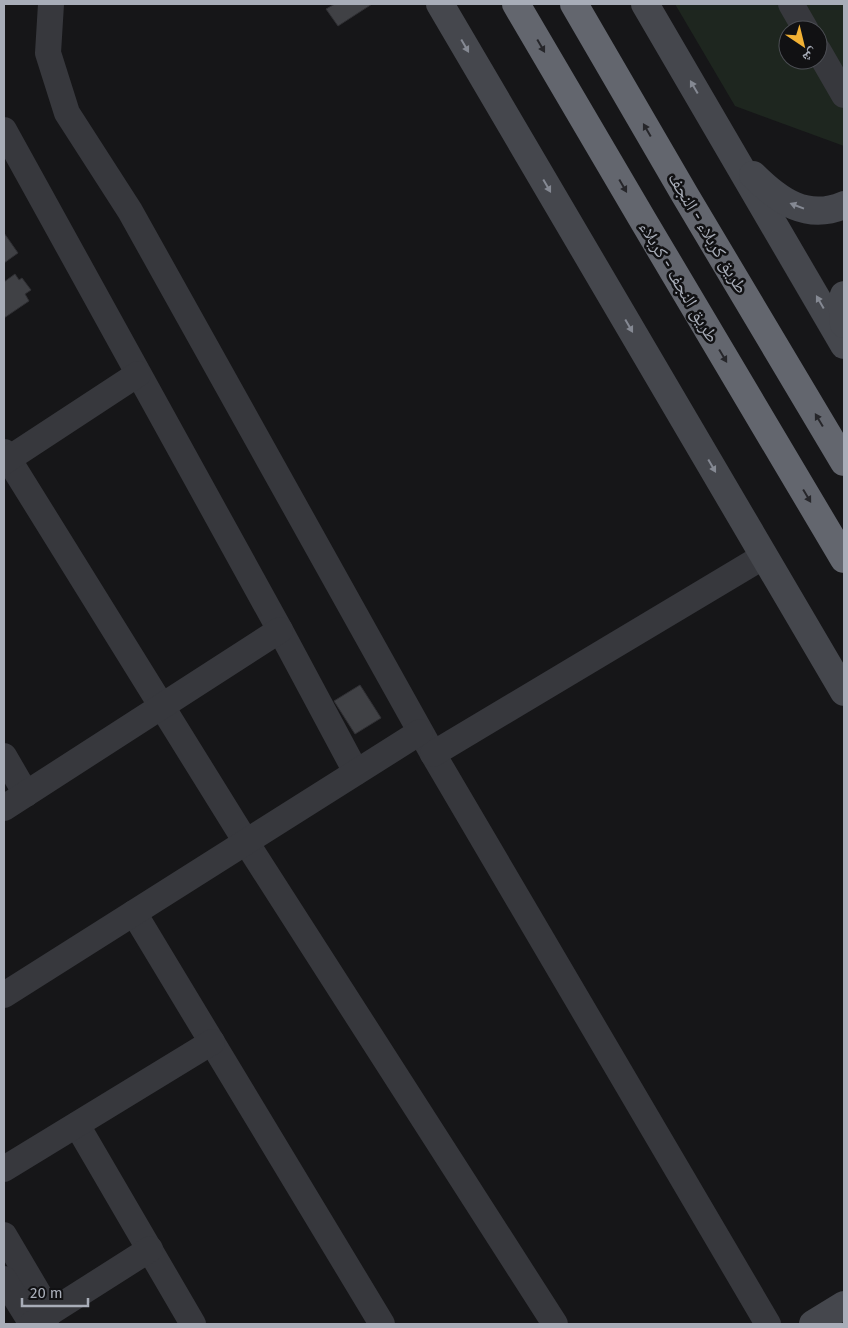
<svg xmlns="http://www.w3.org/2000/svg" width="848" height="1328" viewBox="0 0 848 1328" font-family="'Fira Sans','Noto Naskh Arabic',sans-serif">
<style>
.green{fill:#1e261f;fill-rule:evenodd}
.building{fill:#404145;stroke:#303034}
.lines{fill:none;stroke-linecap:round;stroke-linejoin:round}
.street{stroke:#37383d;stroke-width:26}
.secondary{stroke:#45474d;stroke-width:28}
.highway{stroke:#63666e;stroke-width:28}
.oneway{fill:#858993}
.oneway2{fill:#26262a}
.labels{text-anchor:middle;stroke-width:5;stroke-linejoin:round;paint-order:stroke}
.street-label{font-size:18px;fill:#a8adb8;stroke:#111113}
</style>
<rect width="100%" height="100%" fill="#161618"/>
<path class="green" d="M 675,4 L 844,4 L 844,146 L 735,106 ZM 788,30 L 818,30 L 818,60 L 788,60 Z"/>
<g class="building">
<path d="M 335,4 L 372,4 L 338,26 L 326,9 Z"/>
<path d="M 4,233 L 18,253 L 4,263 Z"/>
<path d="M 15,274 L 19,280 L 22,278 L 31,290 L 25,294 L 29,301 L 4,318 L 4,282 Z"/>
<path d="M 360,685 L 381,718 L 355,734 L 334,701 Z"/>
</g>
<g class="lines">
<g class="street">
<path d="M 51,4 L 48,53 L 67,113 L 130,211 L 433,754 L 768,1324"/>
<path d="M 791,4 L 806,30"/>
<path d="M 818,50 L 844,95"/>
<path d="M 4,130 L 280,630 L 356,772"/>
<path d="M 4,452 L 246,842 L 555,1324"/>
<path d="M 4,462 L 138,374"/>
<path d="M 433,754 L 764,556"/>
<path d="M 4,756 L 26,794"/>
<path d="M 4,808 L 280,630"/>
<path d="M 134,913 L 382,1324"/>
<path d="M 4,995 L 420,732"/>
<path d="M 77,1125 L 193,1324"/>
<path d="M 4,1169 L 212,1042"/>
<path d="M 4,1235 L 50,1313"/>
<path d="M 4,1279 L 32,1324"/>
<path d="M 32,1324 L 150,1249"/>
</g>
<g class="secondary">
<path d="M 440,4 L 844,692"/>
<path d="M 645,4 L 844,345"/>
<path d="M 753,175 C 779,201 807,221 844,205"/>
<path d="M 844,295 L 842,301 L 844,324"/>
<path d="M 813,1324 L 844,1305"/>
</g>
<g class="highway">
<path d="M 516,4 L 644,222 L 844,559"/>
<path d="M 574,4 L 685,195 L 844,462"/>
</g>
</g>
<defs><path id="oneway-solid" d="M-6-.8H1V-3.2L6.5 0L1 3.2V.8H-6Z" transform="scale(1.25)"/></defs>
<g class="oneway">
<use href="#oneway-solid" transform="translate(465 46) rotate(60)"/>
<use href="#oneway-solid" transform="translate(694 87) rotate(-120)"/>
<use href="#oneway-solid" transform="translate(547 186) rotate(60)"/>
<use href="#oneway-solid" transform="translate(797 206) rotate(-159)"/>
<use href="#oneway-solid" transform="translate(820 302) rotate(-120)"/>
<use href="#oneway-solid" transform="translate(629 326) rotate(60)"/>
<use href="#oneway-solid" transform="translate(712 466) rotate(60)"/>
</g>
<g class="oneway2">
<use href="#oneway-solid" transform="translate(541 46) rotate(60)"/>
<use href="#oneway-solid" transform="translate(647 130) rotate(-120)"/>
<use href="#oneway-solid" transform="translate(623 186) rotate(60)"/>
<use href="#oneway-solid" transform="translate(723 356) rotate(59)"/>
<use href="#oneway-solid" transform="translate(819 420) rotate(-121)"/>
<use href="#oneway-solid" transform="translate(807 496) rotate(59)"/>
</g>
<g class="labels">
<g class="street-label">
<text transform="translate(708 233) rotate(59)" y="6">طريق کربلاء - النجف</text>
<text transform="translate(679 282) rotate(59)" y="6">طريق النجف - کربلاء</text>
</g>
</g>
<rect width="848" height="1328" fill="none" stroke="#a8adb8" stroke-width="10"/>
<g transform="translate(803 45) rotate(145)"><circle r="24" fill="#111113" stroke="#4d4f55"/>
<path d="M0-4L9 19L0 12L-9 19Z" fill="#f2b134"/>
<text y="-8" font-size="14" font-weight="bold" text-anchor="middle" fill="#a8adb8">ش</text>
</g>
<path d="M22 1298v8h66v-8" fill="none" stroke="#a8adb8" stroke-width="2.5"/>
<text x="30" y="1298" font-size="15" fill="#a8adb8" stroke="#111113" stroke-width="4" paint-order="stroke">20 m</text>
</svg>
